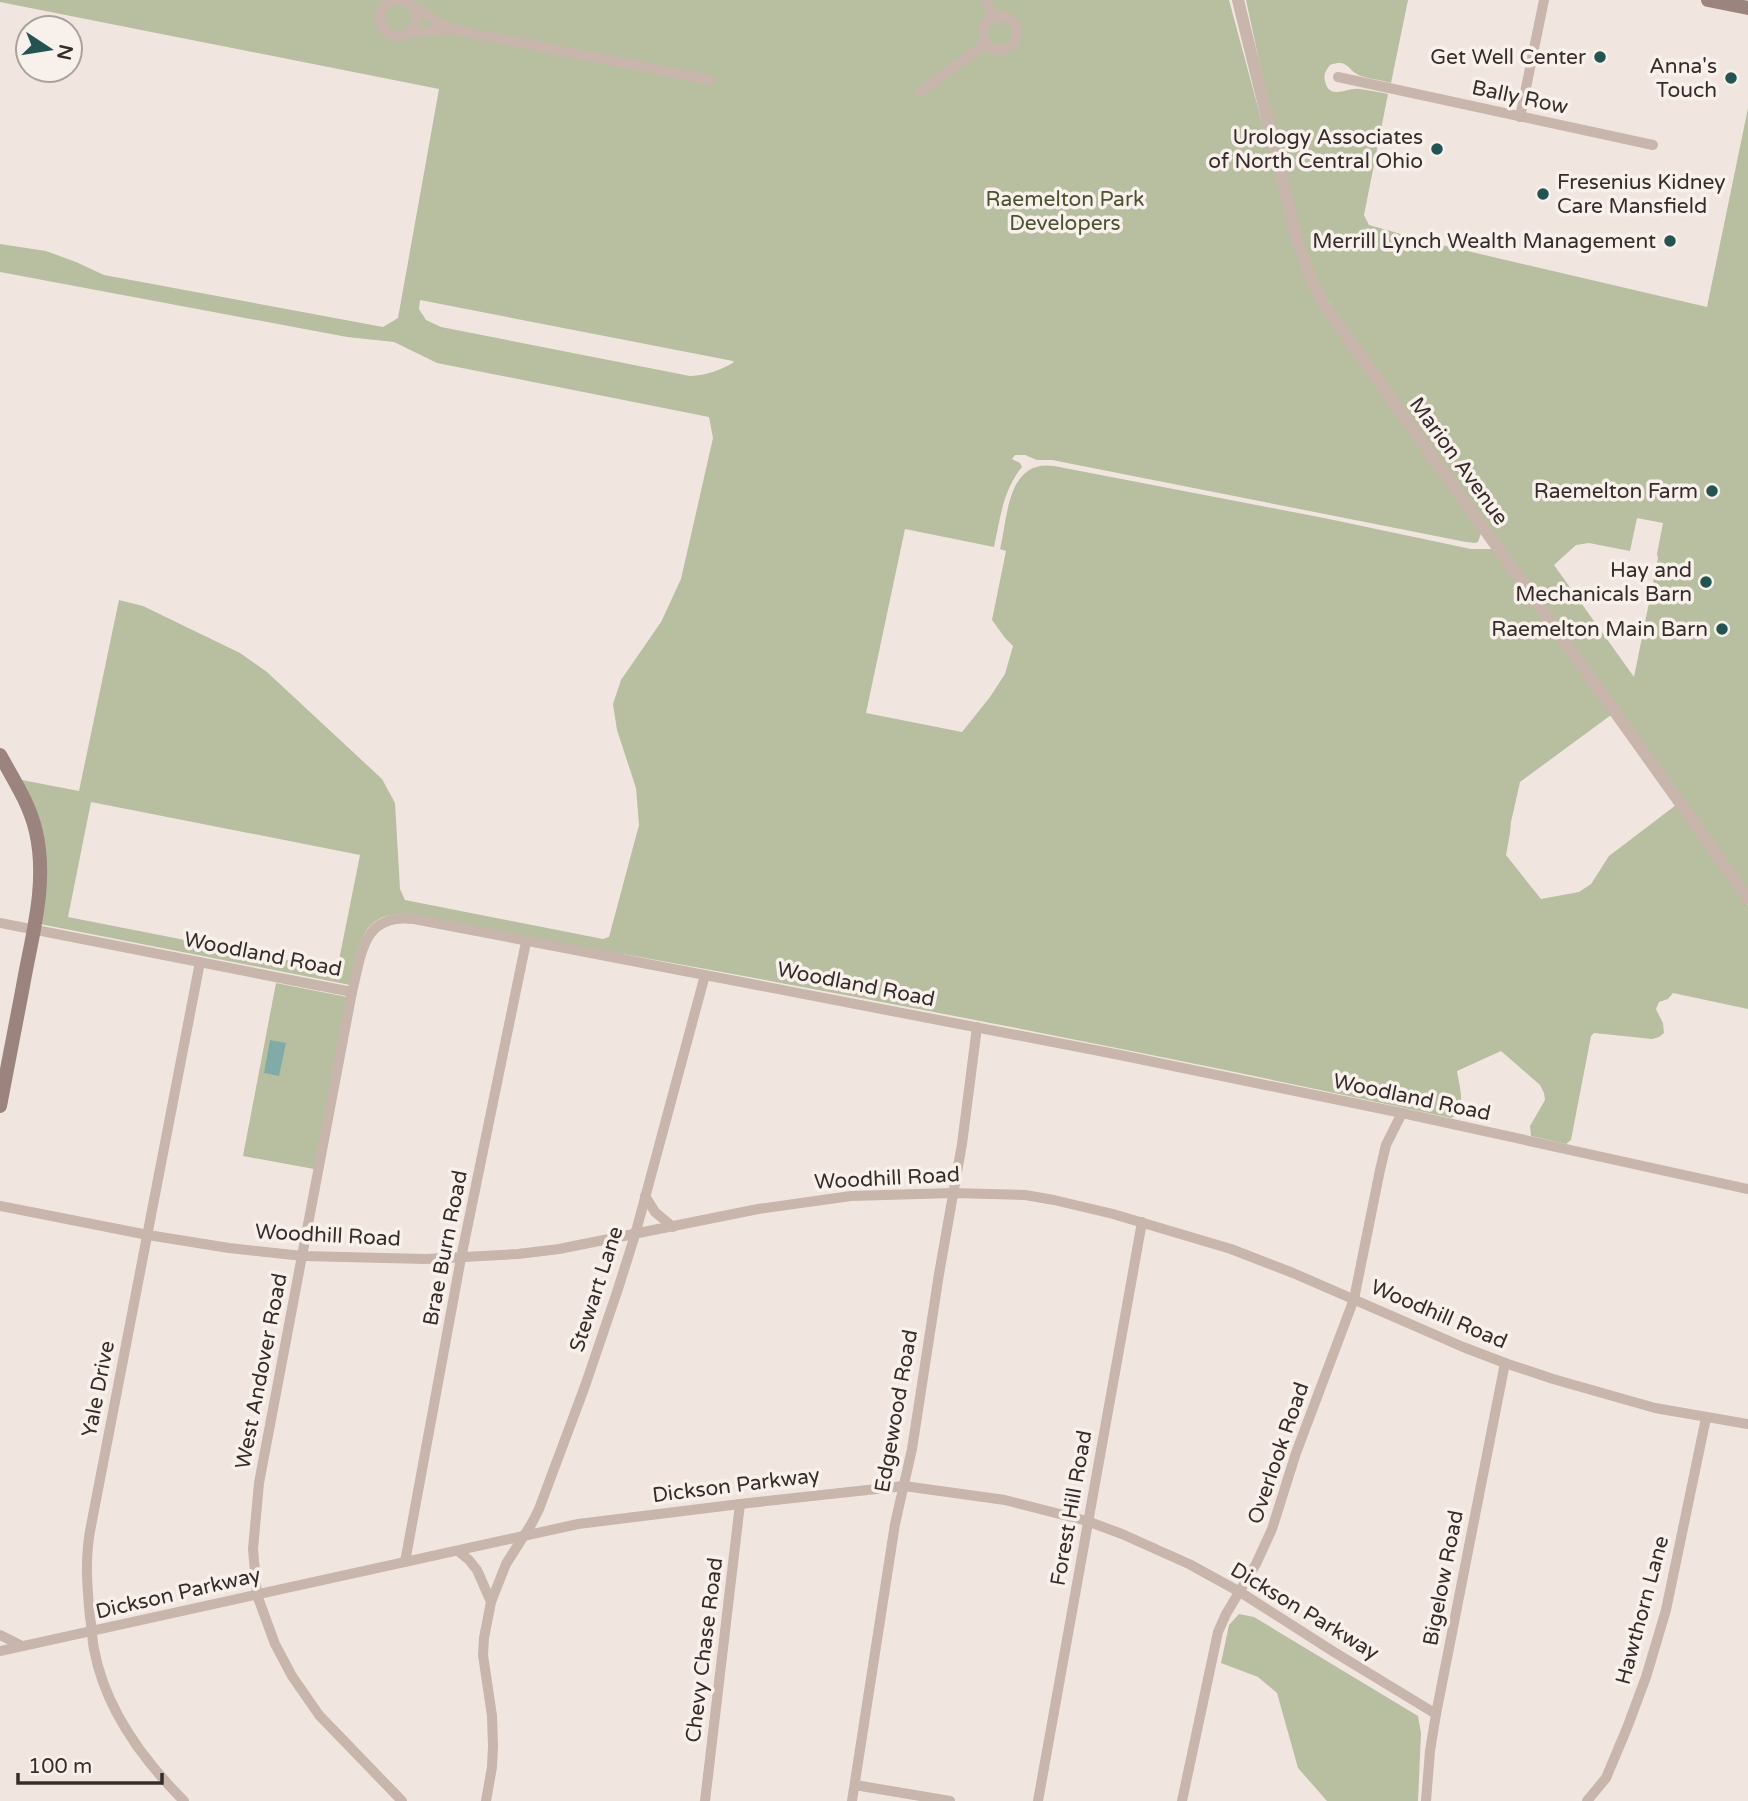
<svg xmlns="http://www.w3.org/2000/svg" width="1748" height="1801" viewBox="0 0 1748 1801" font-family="'Varela Round',sans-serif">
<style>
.green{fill:#b8bea0;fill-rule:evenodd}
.water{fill:#80aba7}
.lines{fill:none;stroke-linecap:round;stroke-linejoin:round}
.minor{stroke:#c8b5ab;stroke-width:10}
.tertiary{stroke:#c8b5ab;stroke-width:12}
.secondary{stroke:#9b847d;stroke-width:14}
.poi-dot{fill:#235451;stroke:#f8f0eb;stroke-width:2.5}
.labels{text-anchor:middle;stroke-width:7;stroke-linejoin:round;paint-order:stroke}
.poi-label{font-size:21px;fill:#362c2a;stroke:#f8f0eb;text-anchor:end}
.street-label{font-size:21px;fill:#362c2a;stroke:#f8f0eb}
.park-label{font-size:21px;fill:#4a5230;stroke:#f8f0eb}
</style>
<rect width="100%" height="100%" fill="#f1e6df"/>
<g class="green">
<path d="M 0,0 L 1229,0 L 1263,126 L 1322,310 L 1481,533 L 1478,542 L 1475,543 L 1466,542 L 1052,460 L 1037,460 L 1025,455 L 1015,455 L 1012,459 L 1020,463 L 1022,467 C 1003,490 1000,519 994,547 L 905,529 L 866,713 L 962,732 L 990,697 L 1005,674 L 1013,646 L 1005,638 L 992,620 L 1006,551 L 1000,549 C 1008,517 1007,459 1054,466 L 1324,518 L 1471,549 L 1492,549 L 1611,715 L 1520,782 L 1511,822 L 1510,833 L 1506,855 L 1541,899 L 1579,892 L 1591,884 L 1609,856 L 1676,805 L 1748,905 L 1748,1009 L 1673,993 L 1668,999 L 1659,1002 L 1656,1009 L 1663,1023 L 1664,1033 L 1659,1037 L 1652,1039 L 1594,1033 L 1591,1036 L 1571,1140 L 1566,1144 L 1531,1136 L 1530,1126 L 1545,1100 L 1544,1093 L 1540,1085 L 1501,1051 L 1457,1071 C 1459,1085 1468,1112 1451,1118 C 1176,1058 900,1004 623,954 L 622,956 L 406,914 C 359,912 359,949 350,985 L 40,924 L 43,904 L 22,780 L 79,791 L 119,600 L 143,606 L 240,653 L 267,672 L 382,779 L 395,803 L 400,889 L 405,900 L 603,939 L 609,937 L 639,825 L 636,788 L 617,730 L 613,704 L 621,680 L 661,622 L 681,579 L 713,438 L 709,417 L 437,363 L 394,342 L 347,337 L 0,272 L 0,244 L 46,251 L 76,262 L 104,275 L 383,327 L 398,318 L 439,89 L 0,2 ZM 420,300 L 733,361 L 734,362 C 720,371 706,375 690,376 L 441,327 L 426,320 L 419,309 ZM 91,802 L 360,855 L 337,970 L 68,917 Z"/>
<path d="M 1246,0 L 1408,0 L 1391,83 C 1381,80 1370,79 1361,76 C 1347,71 1349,58 1330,65 C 1326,70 1323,75 1325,81 C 1329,101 1348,87 1359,89 C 1369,90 1379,92 1388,94 L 1364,215 L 1369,225 L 1433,243 L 1707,307 L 1748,108 L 1748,890 L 1347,331 L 1318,283 L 1306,253 L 1271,117 ZM 1637,518 L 1663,523 L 1657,554 L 1658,558 L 1634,677 L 1554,565 L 1576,545 L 1589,543 L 1630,551 Z"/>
<path d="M 276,983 L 347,997 L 314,1169 L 243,1156 Z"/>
<path d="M 1239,1614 L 1254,1617 L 1418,1716 L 1421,1733 L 1418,1801 L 1327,1801 L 1298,1768 L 1277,1693 L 1258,1677 L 1221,1663 L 1229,1625 Z"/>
</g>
<path class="water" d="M 270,1040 L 286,1043 L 279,1076 L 264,1073 Z"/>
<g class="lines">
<g class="minor">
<path d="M 986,0 L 993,18"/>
<circle cx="398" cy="18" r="18"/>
<path d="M 412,6 L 450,29"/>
<circle cx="1000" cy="33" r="17"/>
<path d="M 408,33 L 450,29 L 710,80"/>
<path d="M 1338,77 L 1653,145"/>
<path d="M 920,92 L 986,43"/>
<path d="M 1520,117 L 1544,0"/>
<path d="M 0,923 L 352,992"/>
<path d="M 645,1196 L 655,1212 L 673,1227"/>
<path d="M 0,1206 L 148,1235 L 229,1248 L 303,1256 L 426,1259 L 518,1254 L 559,1249 L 758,1209 L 851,1196 L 953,1193 L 1025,1195 L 1054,1200 L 1113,1214 L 1231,1249 L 1293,1273 L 1463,1347 L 1505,1363 L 1553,1379 L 1655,1408 L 1748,1424"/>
<path d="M 458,1551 L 469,1560 L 477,1570 L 491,1602 L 484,1638 L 483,1655 L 492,1716 L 493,1746 L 492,1767 L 486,1801"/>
<path d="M 405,1562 L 461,1258 L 526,942"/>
<path d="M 491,1602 L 506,1564 L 532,1523 L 539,1509 L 585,1386 L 617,1292 L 635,1235 L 705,975"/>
<path d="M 0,1635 L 22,1646"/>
<path d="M 0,1651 L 578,1524 L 740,1504 L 904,1486 L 1005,1500 L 1087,1521 L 1122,1534 L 1189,1564 L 1240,1592 L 1334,1652 L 1436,1714"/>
<path d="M 855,1785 L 950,1801"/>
<path d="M 184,1801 C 142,1759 105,1709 94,1649 C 92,1639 92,1628 90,1617 C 87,1587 85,1560 90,1531 L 200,962"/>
<path d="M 402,1801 L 319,1715 L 292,1676 L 275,1644 L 257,1595 L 253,1549 L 259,1483 L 352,992 C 362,952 363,913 414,919 L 1115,1054 L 1402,1113 L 1748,1189"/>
<path d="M 705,1801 L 740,1504"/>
<path d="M 852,1801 L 895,1524 L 912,1449 L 939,1274 L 962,1144 L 977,1027"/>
<path d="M 1038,1801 L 1142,1222"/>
<path d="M 1182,1801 L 1218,1632 L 1226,1614 L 1256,1564 L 1272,1529 L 1296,1453 L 1354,1299 L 1380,1170 L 1386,1145 L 1402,1113"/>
<path d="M 1426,1801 L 1430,1751 L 1436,1714 L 1505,1363"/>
<path d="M 1587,1801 L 1606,1778 L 1627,1728 L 1646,1677 L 1666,1610 L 1706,1418"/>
</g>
<path class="tertiary" d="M 1238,0 L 1297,240 L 1313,284 L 1325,306 L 1748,898"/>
<g class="secondary">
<path d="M 1708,0 L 1748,8"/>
<path d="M 0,755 C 14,780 30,805 36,832 C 47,880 34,928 25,975 C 17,1019 8,1063 0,1106"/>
</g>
</g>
<g class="poi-dot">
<circle cx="1600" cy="57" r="7"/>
<circle cx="1731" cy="78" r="7"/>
<circle cx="1437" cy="149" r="7"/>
<circle cx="1543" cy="194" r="7"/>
<circle cx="1670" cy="241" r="7"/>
<circle cx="1712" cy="491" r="7"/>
<circle cx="1706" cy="582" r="7"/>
<circle cx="1722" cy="629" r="7"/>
</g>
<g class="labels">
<g class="poi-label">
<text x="1586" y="64">Get Well Center</text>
<text x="1717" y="73">Anna's<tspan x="1717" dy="24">Touch</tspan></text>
<text x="1423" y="144">Urology Associates<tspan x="1423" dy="24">of North Central Ohio</tspan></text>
<text x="1557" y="189" text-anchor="start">Fresenius Kidney<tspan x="1557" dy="24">Care Mansfield</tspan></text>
<text x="1656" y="248">Merrill Lynch Wealth Management</text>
<text x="1698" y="498">Raemelton Farm</text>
<text x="1692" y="577">Hay and<tspan x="1692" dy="24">Mechanicals Barn</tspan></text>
<text x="1708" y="636">Raemelton Main Barn</text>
</g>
<g class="street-label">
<text transform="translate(1520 97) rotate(12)" y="7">Bally Row</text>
<text transform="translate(1459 461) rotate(54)" y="7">Marion Avenue</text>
<text transform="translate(263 954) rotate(11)" y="7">Woodland Road</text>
<text transform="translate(856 984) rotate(11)" y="7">Woodland Road</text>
<text transform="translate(1412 1097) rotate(12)" y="7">Woodland Road</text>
<text transform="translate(887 1178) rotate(-3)" y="7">Woodhill Road</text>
<text transform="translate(328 1235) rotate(3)" y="7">Woodhill Road</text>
<text transform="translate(445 1248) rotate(-79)" y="7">Brae Burn Road</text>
<text transform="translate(596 1289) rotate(-72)" y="7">Stewart Lane</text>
<text transform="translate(1439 1314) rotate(23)" y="7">Woodhill Road</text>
<text transform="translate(261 1371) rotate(-79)" y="7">West Andover Road</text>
<text transform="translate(98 1389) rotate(-79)" y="7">Yale Drive</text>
<text transform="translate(896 1411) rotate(-80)" y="7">Edgewood Road</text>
<text transform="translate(1278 1453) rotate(-71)" y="7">Overlook Road</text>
<text transform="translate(736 1485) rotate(-7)" y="7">Dickson Parkway</text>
<text transform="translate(1071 1508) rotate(-80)" y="7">Forest Hill Road</text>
<text transform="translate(1443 1578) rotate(-79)" y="7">Bigelow Road</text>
<text transform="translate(178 1593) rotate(-13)" y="7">Dickson Parkway</text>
<text transform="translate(1642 1610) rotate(-75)" y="7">Hawthorn Lane</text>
<text transform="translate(1305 1611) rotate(31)" y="7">Dickson Parkway</text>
<text transform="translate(704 1650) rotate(-83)" y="7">Chevy Chase Road</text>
</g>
<g class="park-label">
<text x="1065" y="206">Raemelton Park<tspan x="1065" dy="24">Developers</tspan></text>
</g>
</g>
<g transform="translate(49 49) rotate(102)"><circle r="33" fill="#f8f0eb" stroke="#aaa29e" stroke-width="2"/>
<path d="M0-5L12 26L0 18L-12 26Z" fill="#235451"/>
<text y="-10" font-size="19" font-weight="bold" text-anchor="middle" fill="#362c2a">N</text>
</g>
<path d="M18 1773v10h144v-10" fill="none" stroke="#362c2a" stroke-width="3.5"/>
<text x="28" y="1773" font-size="21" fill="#362c2a" stroke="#f8f0eb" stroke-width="5" paint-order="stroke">100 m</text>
</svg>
